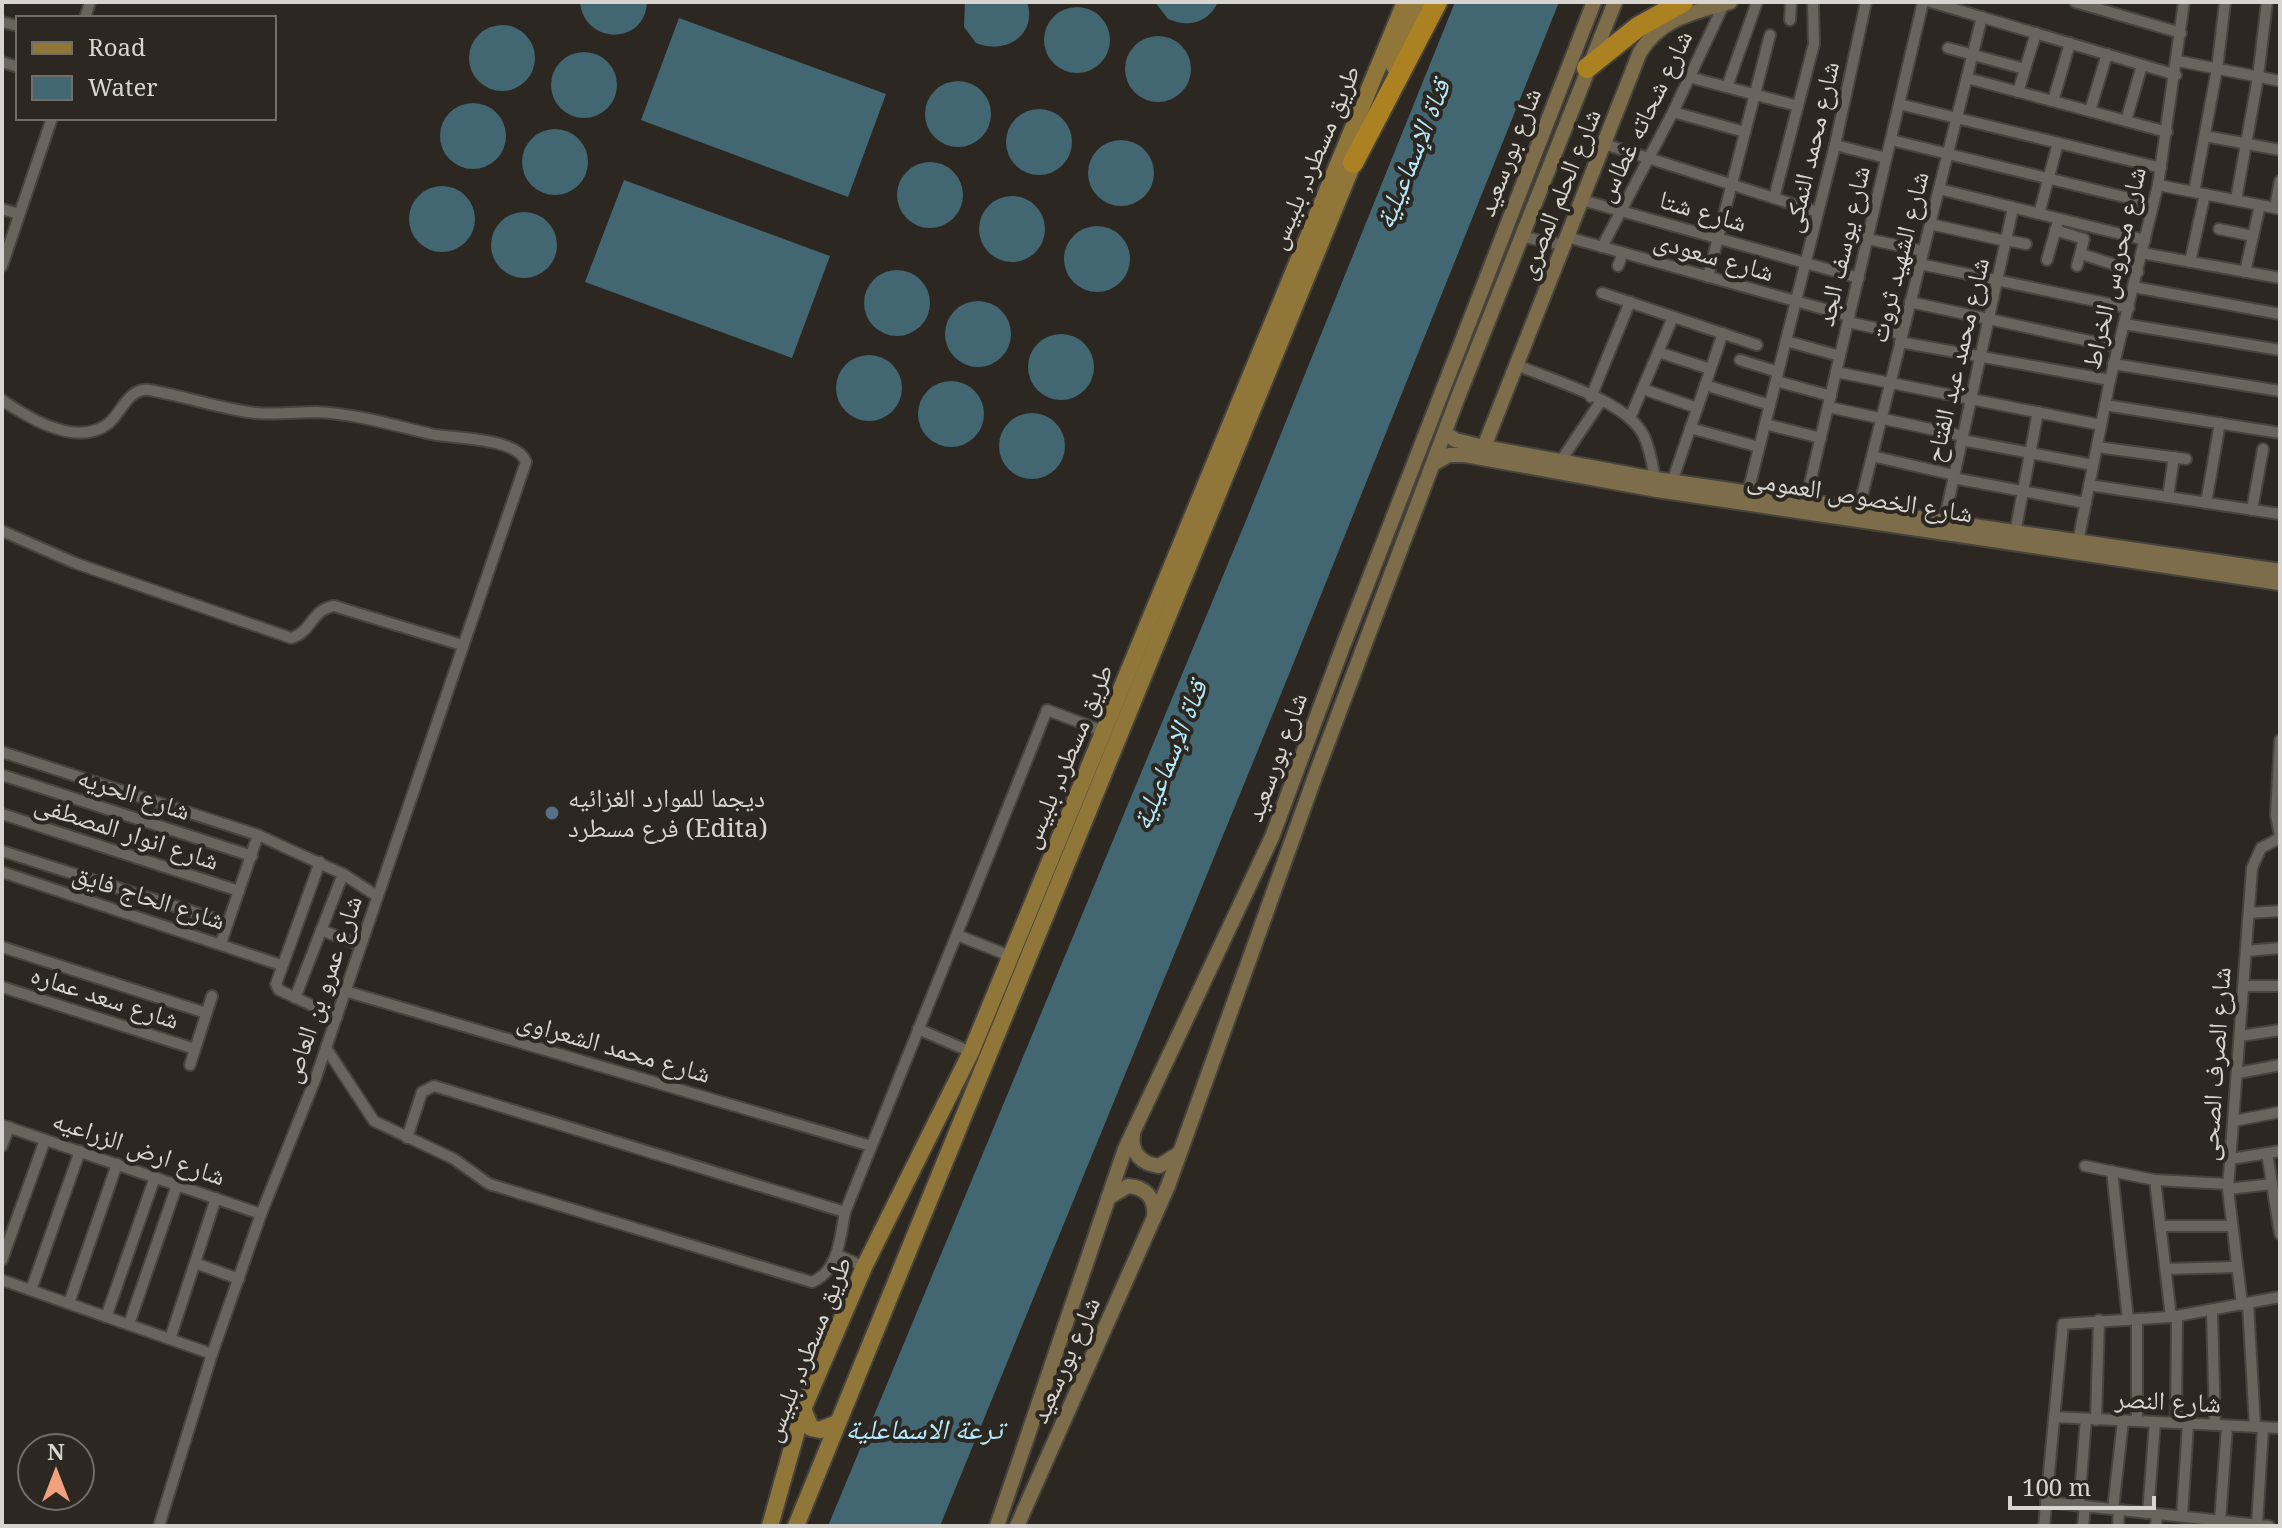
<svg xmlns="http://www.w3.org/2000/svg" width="2282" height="1528" viewBox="0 0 2282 1528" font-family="'Noto Serif','Noto Naskh Arabic',serif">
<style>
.water{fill:#426672}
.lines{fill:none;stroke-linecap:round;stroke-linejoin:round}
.street-casing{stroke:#47443e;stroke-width:14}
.secondary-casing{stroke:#47443e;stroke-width:18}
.primary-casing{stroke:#47443e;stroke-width:20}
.highway-casing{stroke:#47443e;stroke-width:24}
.street{stroke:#69655d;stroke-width:10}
.secondary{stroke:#7d6d4b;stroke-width:14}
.primary{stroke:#917639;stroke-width:16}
.highway{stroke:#ab8121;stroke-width:20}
.service-dot{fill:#5c6f8a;stroke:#2c2821;stroke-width:3}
.labels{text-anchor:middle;stroke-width:8;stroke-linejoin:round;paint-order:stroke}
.street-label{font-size:26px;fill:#d8d5d1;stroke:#2c2821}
.poi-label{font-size:26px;fill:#d8d5d1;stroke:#2c2821;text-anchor:start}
.water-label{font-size:28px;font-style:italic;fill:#b5ebfe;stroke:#2c2821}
</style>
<rect width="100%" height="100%" fill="#2c2821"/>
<g class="water">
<path d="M 580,2 L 647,2 C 645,46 584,45 580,2 Z"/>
<path d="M 965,2 L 1027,2 C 1038,35 1005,55 976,43 L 964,27 Z"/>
<path d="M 1155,2 L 1218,2 C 1208,23 1189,28 1168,19 Z"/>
<path d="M 1455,2 L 1559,2 L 1292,667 L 940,1526 L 828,1526 L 1247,518 Z"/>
<circle cx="1077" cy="40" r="33"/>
<path d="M 679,18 L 886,94 L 848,197 L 641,120 Z"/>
<circle cx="502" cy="58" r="33"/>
<circle cx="1158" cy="69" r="33"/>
<circle cx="584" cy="85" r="33"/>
<circle cx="958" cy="114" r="33"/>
<circle cx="473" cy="136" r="33"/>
<circle cx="1039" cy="142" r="33"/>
<circle cx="555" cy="162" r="33"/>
<circle cx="1121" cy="173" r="33"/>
<circle cx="930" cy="195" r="33"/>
<path d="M 624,180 L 830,256 L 792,358 L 585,282 Z"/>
<circle cx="442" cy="219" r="33"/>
<circle cx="1012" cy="229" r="33"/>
<circle cx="524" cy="245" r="33"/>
<circle cx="1097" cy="259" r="33"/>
<circle cx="897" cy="303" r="33"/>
<circle cx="978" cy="334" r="33"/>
<circle cx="1061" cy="367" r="33"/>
<circle cx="869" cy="388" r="33"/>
<circle cx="951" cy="414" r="33"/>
<circle cx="1032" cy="446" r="33"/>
</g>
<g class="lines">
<defs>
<g id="street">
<path d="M 1931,2 L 2176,75"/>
<path d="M 2075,2 L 2181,33"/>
<path d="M 85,18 L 90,2"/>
<path d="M 1790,20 L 1791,2"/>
<path d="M 2,22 L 18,26"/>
<path d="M 1948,48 L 2025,69"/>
<path d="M 2178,61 L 2280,81"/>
<path d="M 2,62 L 18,67"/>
<path d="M 1689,77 L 1798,106"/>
<path d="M 1967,78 L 2167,132"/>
<path d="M 1727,87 L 1757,2"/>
<path d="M 2018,92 L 2036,33"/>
<path d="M 2053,101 L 2070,43"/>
<path d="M 1899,104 L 2161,168"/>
<path d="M 2090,111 L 2107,54"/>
<path d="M 1673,112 L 1745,132"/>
<path d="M 2126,121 L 2142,65"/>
<path d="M 2205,136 L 2280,150"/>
<path d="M 1891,140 L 2153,204"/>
<path d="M 1604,144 L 1818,212"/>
<path d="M 1835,145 L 1886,158"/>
<path d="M 2158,185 L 2280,209"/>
<path d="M 1939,189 L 2145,240"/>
<path d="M 2194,192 L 2217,69 L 2225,2"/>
<path d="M 1774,198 L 1814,44 L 1813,2"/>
<path d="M 1582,200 L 1859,278"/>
<path d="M 2236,200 L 2258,77 L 2267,2"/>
<path d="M 2275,208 L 2280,181"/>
<path d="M 2,209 L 19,214"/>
<path d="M 2039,214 L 2058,143"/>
<path d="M 1930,224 L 2006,241"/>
<path d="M 2219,229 L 2253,236"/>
<path d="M 2055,230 L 2084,239 L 2077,266"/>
<path d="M 1523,237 L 1564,245"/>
<path d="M 1567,237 L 1849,316"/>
<path d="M 1868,239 L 1923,251"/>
<path d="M 2006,240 L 2026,244"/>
<path d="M 1602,247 L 1673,112 L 1724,4"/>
<path d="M 2142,253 L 2280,278"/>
<path d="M 2081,254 L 2138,272"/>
<path d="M 2047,260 L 2057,225"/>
<path d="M 2190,262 L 2205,194"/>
<path d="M 1920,264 L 2129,308"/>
<path d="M 2,266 L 52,118"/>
<path d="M 1618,266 L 1623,253"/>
<path d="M 2245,272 L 2260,205"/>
<path d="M 1708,277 L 1770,35"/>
<path d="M 2134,287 L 2280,314"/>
<path d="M 1602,293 L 1757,345"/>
<path d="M 1910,302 L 2117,347"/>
<path d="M 1848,322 L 1902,334"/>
<path d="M 2124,324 L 2280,350"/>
<path d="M 1786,341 L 1840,356"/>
<path d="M 1900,342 L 2110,380"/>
<path d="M 1658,352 L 1710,369"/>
<path d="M 1740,360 L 1778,372"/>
<path d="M 2113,364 L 2280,391"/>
<path d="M 1517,365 C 1553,381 1626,400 1644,436 C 1651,451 1653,469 1656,484"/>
<path d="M 1836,372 L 2101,425"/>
<path d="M 1776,381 L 1831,396"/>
<path d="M 1705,385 L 1770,405"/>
<path d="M 1643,389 L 1697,408"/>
<path d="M 1591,397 L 1630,302"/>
<path d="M 2,400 C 28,418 78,448 109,423 C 121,413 129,387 149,390 C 185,396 220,409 256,413 C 276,415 297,412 317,412 C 357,414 392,425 431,434 C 452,439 517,437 526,462 L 315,1080 L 261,1214 L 212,1354 L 159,1526"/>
<path d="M 2105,405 L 2280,433"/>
<path d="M 1828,407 L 1963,436"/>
<path d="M 1630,418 L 1673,317"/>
<path d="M 1765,424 L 1821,438"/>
<path d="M 1690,428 L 1759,447"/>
<path d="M 1962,440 L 2093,465"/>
<path d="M 2097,447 L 2186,459"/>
<path d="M 1872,456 L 1954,475"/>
<path d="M 1560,462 L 1601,401"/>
<path d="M 1953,478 L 2086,503"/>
<path d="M 1672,482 L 1723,333"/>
<path d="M 2089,485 L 2280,514"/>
<path d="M 1748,492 L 1835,145 L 1866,2"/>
<path d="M 2168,497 L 2174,457"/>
<path d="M 1806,500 L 1923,2"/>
<path d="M 2206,503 L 2220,423"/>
<path d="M 1859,508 L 1982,17"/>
<path d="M 2252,510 L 2263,449"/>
<path d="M 1944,522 L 2013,208"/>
<path d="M 2,531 L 75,563 L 291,638 C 311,633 312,609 334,606 L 462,645"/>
<path d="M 2015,533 L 2038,412"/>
<path d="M 2078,542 L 2110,380 L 2158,185 L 2184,2"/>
<path d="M 2280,740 L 2276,815 L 2280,836"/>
<path d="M 2,752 L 258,835 L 343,874 L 377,896"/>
<path d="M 2,775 L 252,856"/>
<path d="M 2,814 L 239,891"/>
<path d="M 2,851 L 228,923"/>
<path d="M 320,862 L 276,984 L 279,990 L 337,1017"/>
<path d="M 2,872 L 281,965"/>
<path d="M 2249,913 L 2280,911"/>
<path d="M 321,930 L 360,945"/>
<path d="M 957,935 L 1010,956"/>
<path d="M 221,943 L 258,835"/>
<path d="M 2,947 L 206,1013"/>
<path d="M 2246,951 L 2280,948"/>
<path d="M 2244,986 L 2280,986"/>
<path d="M 2,987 L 195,1049"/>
<path d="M 345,991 L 871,1146"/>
<path d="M 295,998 L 343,874"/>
<path d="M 918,1029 L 971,1052"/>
<path d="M 2240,1036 L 2280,1030"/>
<path d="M 326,1048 L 374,1121 L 454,1159 L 489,1184 L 812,1282 C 839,1271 840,1237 845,1212 L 1047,710 L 1103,731"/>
<path d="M 190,1065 L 212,996"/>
<path d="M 2238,1073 L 2280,1065"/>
<path d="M 2234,1121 L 2280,1112"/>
<path d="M 2,1125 L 261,1214"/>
<path d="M 407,1138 L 422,1092 L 434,1086 L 845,1212"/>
<path d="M 2,1146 L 9,1127"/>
<path d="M 2267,1153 L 2280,1234"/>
<path d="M 2231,1159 L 2280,1151"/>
<path d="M 2085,1166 L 2155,1180 L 2228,1184"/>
<path d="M 2112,1171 L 2128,1320"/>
<path d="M 2155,1180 L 2171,1317"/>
<path d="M 2228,1189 L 2272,1184"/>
<path d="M 2161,1226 L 2232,1226"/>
<path d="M 836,1254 L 864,1267"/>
<path d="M 2,1260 L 45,1140"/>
<path d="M 195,1263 L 239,1279"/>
<path d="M 2166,1269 L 2237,1267"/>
<path d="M 2,1280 L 212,1354"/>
<path d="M 31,1290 L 80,1151"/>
<path d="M 69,1303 L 117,1164"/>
<path d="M 2248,1304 L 2255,1427"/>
<path d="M 2242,1305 L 2228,1189 L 2252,868 L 2261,848 L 2280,838"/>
<path d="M 2212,1311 L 2215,1425"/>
<path d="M 106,1317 L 155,1177"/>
<path d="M 129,1324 L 177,1185"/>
<path d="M 170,1339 L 216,1198"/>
<path d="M 2054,1417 L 2280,1428"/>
<path d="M 2096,1420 L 2099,1320"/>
<path d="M 2137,1421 L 2137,1320"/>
<path d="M 2176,1423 L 2177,1316"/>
<path d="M 2046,1502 L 2269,1526"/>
<path d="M 2079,1505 L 2086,1419"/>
<path d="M 2113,1509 L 2123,1421"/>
<path d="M 2148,1513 L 2155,1422"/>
<path d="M 2182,1516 L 2188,1424"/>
<path d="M 2220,1521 L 2227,1426"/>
<path d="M 2257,1525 L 2263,1428"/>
<path d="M 2044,1526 L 2063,1324 L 2171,1317 L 2280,1297"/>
<path d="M 2083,1526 L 2085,1506"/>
<path d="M 2118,1526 L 2119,1510"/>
<path d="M 2156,1526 L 2157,1514"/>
</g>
<g id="secondary">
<path d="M 1446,433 L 1455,440 L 1484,447 L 1655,479 L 2280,571"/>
<path d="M 1484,447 L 1640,52 C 1661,18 1694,12 1730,2"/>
<path d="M 1435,463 L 1449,455 L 1465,455 L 1657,490 L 2280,583"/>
<path d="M 1133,1134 C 1130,1152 1141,1164 1159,1166 L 1178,1154"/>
<path d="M 1108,1198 L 1128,1186 C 1146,1187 1156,1199 1154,1217"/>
<path d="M 997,1526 L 1125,1149 L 1272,837 L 1343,646 L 1594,2"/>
<path d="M 1017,1526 L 1168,1186 L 1317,771 L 1456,402 L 1615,2"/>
</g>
<g id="primary">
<path d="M 1394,66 L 1421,2"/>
<path d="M 803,1409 L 811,1428 L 820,1430 L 837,1423"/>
<path d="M 770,1526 L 803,1409 L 864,1267 L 971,1052 L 1405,2"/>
<path d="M 796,1526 L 1357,154"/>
</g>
<g id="highway">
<path d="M 1587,68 L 1638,27 L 1683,2"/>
<path d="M 1353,163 L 1437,2"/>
</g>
</defs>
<use href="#street" class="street-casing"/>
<use href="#secondary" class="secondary-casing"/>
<use href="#primary" class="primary-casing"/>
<use href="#highway" class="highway-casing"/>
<use href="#street" class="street"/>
<use href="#secondary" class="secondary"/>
<use href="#primary" class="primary"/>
<use href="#highway" class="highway"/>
</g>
<circle class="service-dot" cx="552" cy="813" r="8"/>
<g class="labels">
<g class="street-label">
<text transform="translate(1644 116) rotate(-64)" y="9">شارع شحاته غطاس</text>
<text transform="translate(1811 147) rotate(-77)" y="9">شارع محمد النمكى</text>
<text transform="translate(1509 152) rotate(-69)" y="9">شارع بورسعيد</text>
<text transform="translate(1314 157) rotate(-67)" y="9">طريق مسطرد, بلبيس</text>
<text transform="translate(1559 194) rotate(-68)" y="9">شارع الحلم المصرى</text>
<text transform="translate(1703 211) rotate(16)" y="9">شارع شتا</text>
<text transform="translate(1843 246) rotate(-77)" y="9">شارع يوسف الجد</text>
<text transform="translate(1714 256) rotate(16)" y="9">شارع سعودى</text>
<text transform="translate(1899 257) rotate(-76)" y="9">شارع الشهيد ثروت</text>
<text transform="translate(2114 268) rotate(-77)" y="9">شارع محروس الخراط</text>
<text transform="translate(1957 360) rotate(-77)" y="9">شارع محمد عبد الفتاح</text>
<text transform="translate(1860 496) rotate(9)" y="9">شارع الخصوص العمومى</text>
<text transform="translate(1067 756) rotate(-67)" y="9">طريق مسطرد, بلبيس</text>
<text transform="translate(1276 757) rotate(-70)" y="9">شارع بورسعيد</text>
<text transform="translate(134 794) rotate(18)" y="9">شارع الحريه</text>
<text transform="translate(127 832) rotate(18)" y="9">شارع انوار المصطفى</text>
<text transform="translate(149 897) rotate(18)" y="9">شارع الحاج فايق</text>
<text transform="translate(322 989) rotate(-71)" y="9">شارع عمرو بن العاص</text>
<text transform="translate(105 997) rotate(18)" y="9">شارع سعد عماره</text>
<text transform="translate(614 1047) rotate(16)" y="9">شارع محمد الشعراوى</text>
<text transform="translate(2215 1064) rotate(-86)" y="9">شارع الصرف الصحى</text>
<text transform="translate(139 1148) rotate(19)" y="9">شارع ارض الزراعيه</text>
<text transform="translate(807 1349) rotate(-68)" y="9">طريق مسطرد, بلبيس</text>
<text transform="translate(1065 1360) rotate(-66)" y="9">شارع بورسعيد</text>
<text transform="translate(2168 1401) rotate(3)" y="9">شارع النصر</text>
</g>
<g class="poi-label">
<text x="568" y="807">ديجما للموارد الغزائيه<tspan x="568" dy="30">فرع مسطرد (Edita)</tspan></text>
</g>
<g class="water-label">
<text transform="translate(1412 154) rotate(-68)" y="10">قناة الإسماعيلية</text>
<text transform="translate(1169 755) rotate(-68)" y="10">قناة الإسماعيلية</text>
<text x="924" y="1439">ترعة الاسماعلية</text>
</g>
</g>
<rect width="2282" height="1528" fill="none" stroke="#d8d5d1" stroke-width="8"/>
<rect x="16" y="16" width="260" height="104" fill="#2c2821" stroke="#716d67" stroke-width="2"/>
<rect x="32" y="42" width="40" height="12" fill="#917639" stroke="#716d67" stroke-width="2"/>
<text x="88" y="56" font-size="24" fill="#d8d5d1">Road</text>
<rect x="32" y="76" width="40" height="24" fill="#426672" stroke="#716d67" stroke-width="2"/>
<text x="88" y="96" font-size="24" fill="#d8d5d1">Water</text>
<g transform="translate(56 1472)"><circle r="38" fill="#2c2821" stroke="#716d67" stroke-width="2"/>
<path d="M0-6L14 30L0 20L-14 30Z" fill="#f2a17e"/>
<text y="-12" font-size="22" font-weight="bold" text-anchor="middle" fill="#d8d5d1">N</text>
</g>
<path d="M2010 1496v12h144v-12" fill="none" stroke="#d8d5d1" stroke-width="4"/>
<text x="2022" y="1496" font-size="24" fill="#d8d5d1" stroke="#2c2821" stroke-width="6" paint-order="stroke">100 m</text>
</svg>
